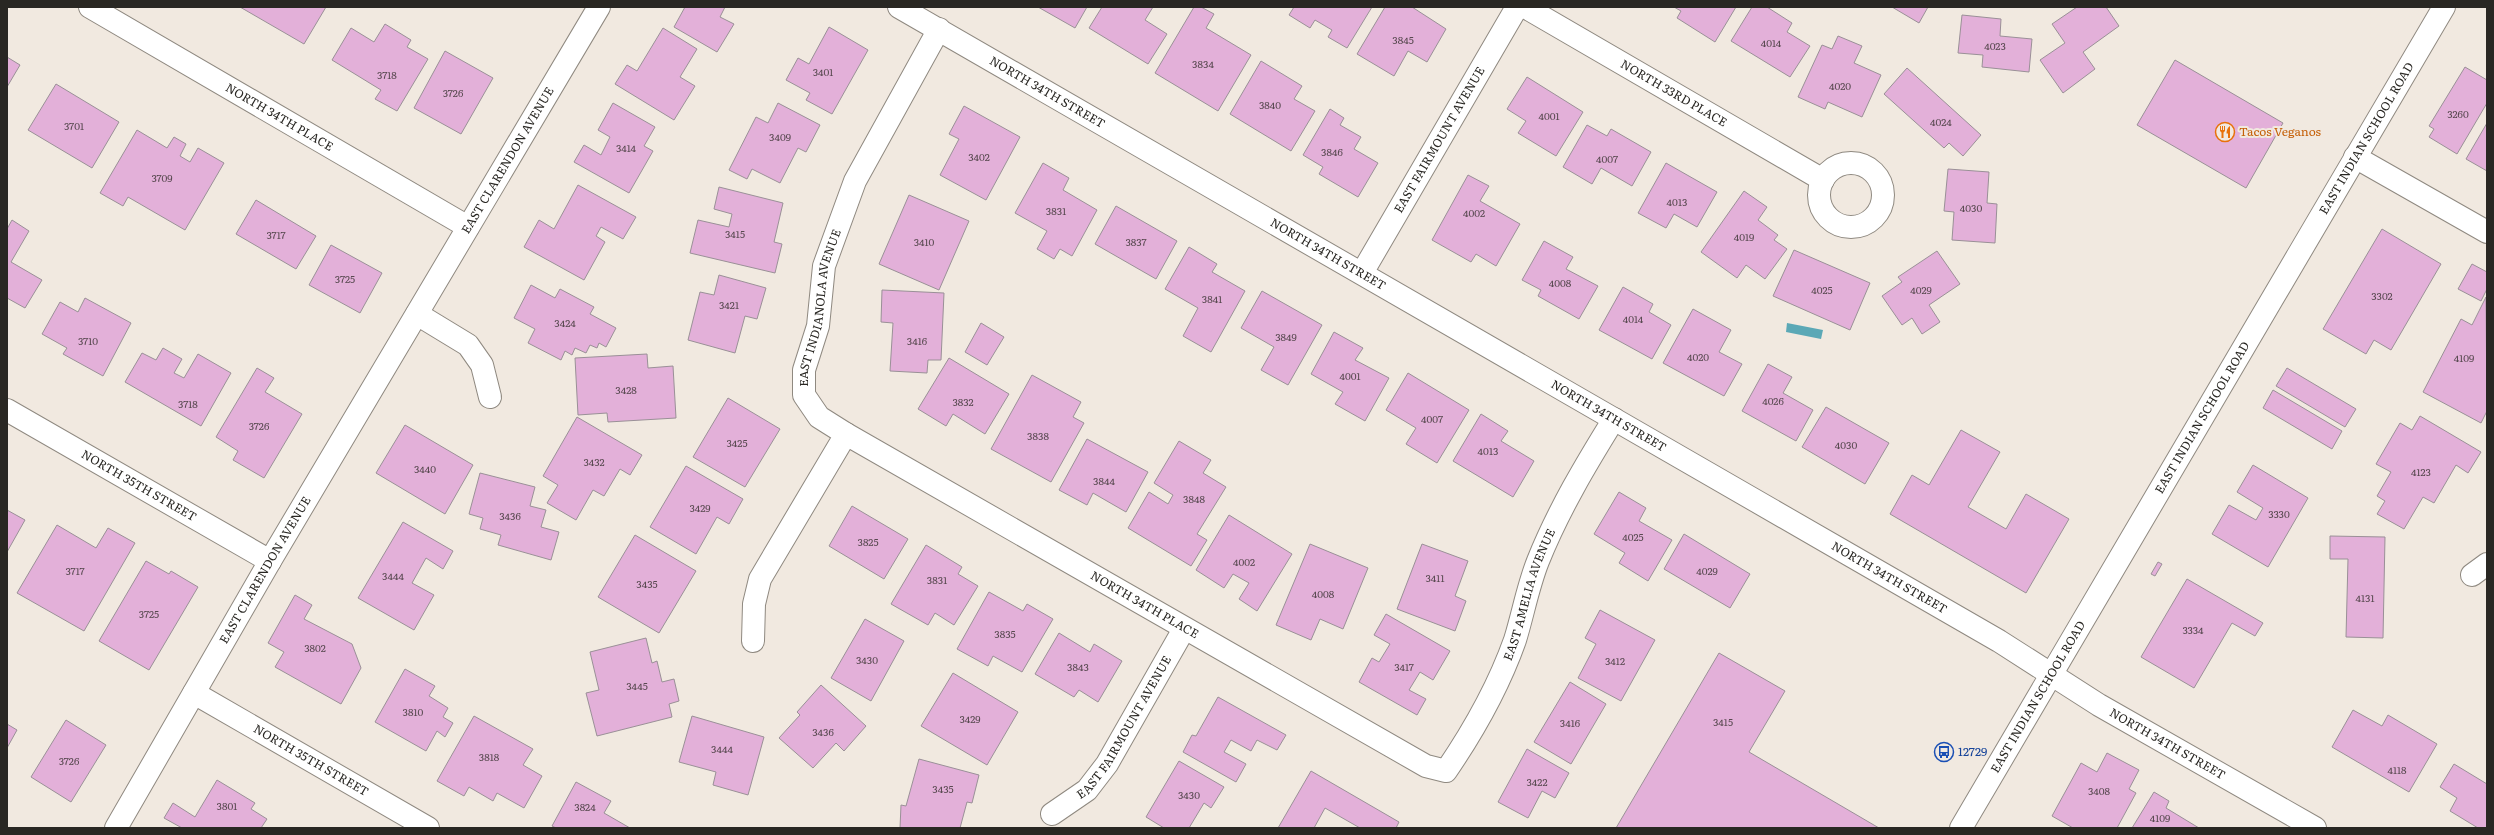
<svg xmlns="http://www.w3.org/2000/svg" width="2494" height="835" viewBox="0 0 2494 835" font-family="Literata,serif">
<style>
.water{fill:#5ba8b6}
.building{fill:#e3b0d9;stroke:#9a9097}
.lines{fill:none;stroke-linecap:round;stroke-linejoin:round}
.street-casing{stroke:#8f8980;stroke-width:24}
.secondary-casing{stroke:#8f8980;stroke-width:24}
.street{stroke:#fff;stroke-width:22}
.secondary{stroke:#fff;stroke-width:22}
.labels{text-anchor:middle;stroke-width:4;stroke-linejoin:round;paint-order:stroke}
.number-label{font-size:10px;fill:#584950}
.street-label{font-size:12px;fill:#292723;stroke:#f1e9e0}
.food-label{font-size:12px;fill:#c56008;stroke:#f1e9e0;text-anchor:start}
.transit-label{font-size:12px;fill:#164399;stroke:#f1e9e0;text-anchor:start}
</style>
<rect width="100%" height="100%" fill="#f1e9e0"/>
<path class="water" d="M 1787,323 L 1823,330 L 1821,339 L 1786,332 Z"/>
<g class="building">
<path d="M 240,7 L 326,7 L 304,44 Z"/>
<path d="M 685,7 L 725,7 L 720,17 L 734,24 L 717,52 L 674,27 Z"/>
<path d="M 1038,7 L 1087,7 L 1075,28 Z"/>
<path d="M 1102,7 L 1153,7 L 1145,20 L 1167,34 L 1148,64 L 1089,28 Z"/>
<path d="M 1194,7 L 1201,7 L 1214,14 L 1206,28 L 1251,55 L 1218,111 L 1155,73 Z"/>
<path d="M 1294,7 L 1372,7 L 1347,48 L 1328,37 L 1332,30 L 1315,20 L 1310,28 L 1289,15 Z"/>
<path d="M 1385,7 L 1412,7 L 1446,29 L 1427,62 L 1408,51 L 1394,76 L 1357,54 Z"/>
<path d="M 1674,7 L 1736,7 L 1715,42 L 1677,18 L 1681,11 Z"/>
<path d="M 1752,7 L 1767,7 L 1792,23 L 1787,32 L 1810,46 L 1790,77 L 1731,41 Z"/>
<path d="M 1892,7 L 1928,7 L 1919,23 Z"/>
<path d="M 2077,7 L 2106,7 L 2119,26 L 2083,52 L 2095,69 L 2063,93 L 2040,60 L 2065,43 L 2052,24 Z"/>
<path d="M 1962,15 L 2001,19 L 2000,36 L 2032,39 L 2029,72 L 1982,67 L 1983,55 L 1958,53 Z"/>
<path d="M 385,24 L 411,40 L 407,47 L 428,59 L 397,111 L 375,99 L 381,90 L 332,60 L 351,28 L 374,42 Z"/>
<path d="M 829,27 L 868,50 L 832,114 L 806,100 L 810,93 L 786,80 L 798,58 L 809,64 Z"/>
<path d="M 663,28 L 697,49 L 680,77 L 695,86 L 674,120 L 615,84 L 627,65 L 637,71 Z"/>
<path d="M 1838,36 L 1862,46 L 1854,63 L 1881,75 L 1862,117 L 1828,102 L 1825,109 L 1798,97 L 1822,45 L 1832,49 Z"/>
<path d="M 445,51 L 493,78 L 461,134 L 414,108 Z"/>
<path d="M 7,57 L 20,65 L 7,87 Z"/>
<path d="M 2175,60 L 2283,123 L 2246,188 L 2137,125 Z"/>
<path d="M 1261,61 L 1302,86 L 1294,99 L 1315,111 L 1291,151 L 1230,114 Z"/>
<path d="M 2465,67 L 2487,80 L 2487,103 L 2457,154 L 2429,137 L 2434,129 L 2429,126 Z"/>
<path d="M 1907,68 L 1981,135 L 1963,156 L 1949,143 L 1944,148 L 1884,94 Z"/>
<path d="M 1527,77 L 1583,112 L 1556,156 L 1518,133 L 1526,121 L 1507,109 Z"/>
<path d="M 56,84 L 119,122 L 92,168 L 28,130 Z"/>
<path d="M 613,103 L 655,127 L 644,146 L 653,151 L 629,193 L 574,162 L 584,145 L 601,155 L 610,137 L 598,130 Z"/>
<path d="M 778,103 L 820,125 L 806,152 L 798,148 L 780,183 L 752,169 L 747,179 L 729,170 L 756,117 L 768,123 Z"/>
<path d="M 964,106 L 1020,137 L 986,200 L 940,175 L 959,139 L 949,134 Z"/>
<path d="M 1330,109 L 1344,118 L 1340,125 L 1361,137 L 1354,149 L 1378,163 L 1358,197 L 1319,174 L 1323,167 L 1303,155 Z"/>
<path d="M 2487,123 L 2487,171 L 2466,159 Z"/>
<path d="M 1587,125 L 1607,136 L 1611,129 L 1651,152 L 1632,186 L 1601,168 L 1592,184 L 1563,167 Z"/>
<path d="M 137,130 L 167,148 L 174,137 L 186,144 L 180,156 L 190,162 L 198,148 L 224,163 L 185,230 L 128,197 L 123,206 L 100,193 Z"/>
<path d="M 1043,163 L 1069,178 L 1063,190 L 1097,210 L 1072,256 L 1060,249 L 1054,259 L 1037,249 L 1047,231 L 1015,213 Z"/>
<path d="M 1666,163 L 1717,192 L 1697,227 L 1674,214 L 1666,228 L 1638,213 Z"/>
<path d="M 1948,169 L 1989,172 L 1987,203 L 1997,204 L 1995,243 L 1952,240 L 1954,212 L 1944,211 Z"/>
<path d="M 1468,175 L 1489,186 L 1480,201 L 1520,224 L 1496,266 L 1476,254 L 1471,262 L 1432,240 Z"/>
<path d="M 578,185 L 636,217 L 623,239 L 601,227 L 596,236 L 605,242 L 584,280 L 524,247 L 539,220 L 554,229 Z"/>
<path d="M 719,187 L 783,203 L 774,242 L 782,244 L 775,273 L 690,253 L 698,220 L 729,227 L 732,214 L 714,209 Z"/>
<path d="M 1744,191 L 1767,207 L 1758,220 L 1778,235 L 1774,240 L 1787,249 L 1765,279 L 1746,265 L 1737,278 L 1701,252 Z"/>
<path d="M 909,195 L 969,221 L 939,290 L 879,264 Z"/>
<path d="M 256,200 L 316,236 L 296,269 L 236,234 Z"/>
<path d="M 1116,206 L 1177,241 L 1156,279 L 1095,244 Z"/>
<path d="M 12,220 L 29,231 L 11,262 L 42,280 L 25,308 L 7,298 L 7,229 Z"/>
<path d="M 2382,229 L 2441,264 L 2391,350 L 2374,340 L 2366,354 L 2323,329 Z"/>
<path d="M 1544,241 L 1573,257 L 1566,269 L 1598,286 L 1579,319 L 1538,296 L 1541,290 L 1522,280 Z"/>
<path d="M 331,245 L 382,273 L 360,313 L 309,285 Z"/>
<path d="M 1189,247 L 1217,264 L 1212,272 L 1245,291 L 1211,352 L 1183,336 L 1198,308 L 1165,289 Z"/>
<path d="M 1794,250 L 1870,283 L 1850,330 L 1773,296 Z"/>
<path d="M 1937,251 L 1960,284 L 1929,305 L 1940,322 L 1922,334 L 1912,318 L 1902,325 L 1882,296 L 1902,282 L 1898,277 Z"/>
<path d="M 2472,264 L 2487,272 L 2487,289 L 2481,301 L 2458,289 Z"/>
<path d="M 719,275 L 766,288 L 757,319 L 745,316 L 735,353 L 688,340 L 700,292 L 714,295 Z"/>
<path d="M 531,285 L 555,298 L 560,289 L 594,307 L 590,314 L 616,328 L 606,347 L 599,343 L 597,348 L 590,345 L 586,353 L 575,348 L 572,355 L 565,351 L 561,360 L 528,343 L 535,329 L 514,318 Z"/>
<path d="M 1623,287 L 1653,304 L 1649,312 L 1671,325 L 1652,359 L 1599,330 Z"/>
<path d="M 882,290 L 944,293 L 941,360 L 928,360 L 927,373 L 890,371 L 893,323 L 881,322 Z"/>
<path d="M 1262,291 L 1322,325 L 1288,385 L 1261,370 L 1274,347 L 1241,328 Z"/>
<path d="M 2486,297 L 2487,411 L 2481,423 L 2423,392 L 2461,319 L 2472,325 Z"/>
<path d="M 85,298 L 131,323 L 103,376 L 63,354 L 67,348 L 42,334 L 60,302 L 78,312 Z"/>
<path d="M 1693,309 L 1731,330 L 1719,352 L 1742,364 L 1724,396 L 1663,363 Z"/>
<path d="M 981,323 L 1004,337 L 987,365 L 965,352 Z"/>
<path d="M 1334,332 L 1363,348 L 1355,360 L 1389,378 L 1365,421 L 1335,404 L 1343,392 L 1311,374 Z"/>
<path d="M 163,348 L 182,359 L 174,373 L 184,378 L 198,354 L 231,373 L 201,426 L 125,382 L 142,353 L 156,360 Z"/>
<path d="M 647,354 L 648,368 L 673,366 L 676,418 L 608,422 L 607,413 L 578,415 L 575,358 Z"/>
<path d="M 949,358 L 1009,394 L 985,434 L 953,414 L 946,426 L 918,409 Z"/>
<path d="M 1768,364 L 1792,377 L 1783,393 L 1813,410 L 1796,441 L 1742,411 Z"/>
<path d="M 257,368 L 274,378 L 265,392 L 302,414 L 264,478 L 233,460 L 238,451 L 216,437 Z"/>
<path d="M 2287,368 L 2356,409 L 2345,427 L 2276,386 Z"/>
<path d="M 1408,373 L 1469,410 L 1437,463 L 1406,444 L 1416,428 L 1386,410 Z"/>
<path d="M 1032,375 L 1081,402 L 1073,417 L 1084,423 L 1051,482 L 991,449 Z"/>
<path d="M 2273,390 L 2342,431 L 2332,449 L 2263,408 Z"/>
<path d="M 728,398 L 780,429 L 745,487 L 693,457 Z"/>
<path d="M 1826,407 L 1889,443 L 1865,484 L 1802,447 Z"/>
<path d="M 1481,414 L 1508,431 L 1501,441 L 1534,461 L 1513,497 L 1453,461 Z"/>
<path d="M 2420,416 L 2481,452 L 2468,473 L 2456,465 L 2434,503 L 2423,497 L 2404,529 L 2377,514 L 2385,501 L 2377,496 L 2391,472 L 2376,464 L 2400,423 L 2412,430 Z"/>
<path d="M 577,417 L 642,455 L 630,475 L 620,469 L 604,496 L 593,490 L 576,520 L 547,503 L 558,485 L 543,476 Z"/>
<path d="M 405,425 L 473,465 L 445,514 L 376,473 Z"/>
<path d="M 1961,430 L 2000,452 L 1968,507 L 2006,529 L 2026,494 L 2069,519 L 2026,593 L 1890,514 L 1912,475 L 1929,485 Z"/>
<path d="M 1087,439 L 1148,472 L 1126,512 L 1093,493 L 1087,505 L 1059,490 Z"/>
<path d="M 1179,441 L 1211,460 L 1203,473 L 1226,487 L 1197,534 L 1207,540 L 1191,566 L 1128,528 L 1149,492 L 1168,504 L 1173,495 L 1154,483 Z"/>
<path d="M 2253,465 L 2308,498 L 2268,567 L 2212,534 L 2229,505 L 2256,520 L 2263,508 L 2237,492 Z"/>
<path d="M 686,466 L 743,499 L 729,524 L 717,517 L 696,554 L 650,527 Z"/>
<path d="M 480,473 L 535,487 L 530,506 L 546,510 L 541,527 L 559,532 L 551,560 L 498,545 L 501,535 L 480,529 L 483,518 L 469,514 Z"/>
<path d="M 1619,492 L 1646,508 L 1639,521 L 1672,540 L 1648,581 L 1619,563 L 1625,553 L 1594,534 Z"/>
<path d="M 852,506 L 908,539 L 884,579 L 829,546 Z"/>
<path d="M 7,510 L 25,520 L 7,552 Z"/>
<path d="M 1229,515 L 1292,554 L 1257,611 L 1239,599 L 1249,583 L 1233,574 L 1224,588 L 1196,570 Z"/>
<path d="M 403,522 L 453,551 L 443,569 L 426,558 L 412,583 L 434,595 L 414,630 L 358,598 Z"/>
<path d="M 57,525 L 96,548 L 108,528 L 135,543 L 84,631 L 17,593 Z"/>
<path d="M 1684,534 L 1750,574 L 1730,608 L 1664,569 Z"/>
<path d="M 635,535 L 696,571 L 659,633 L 598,597 Z"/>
<path d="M 2330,536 L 2385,537 L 2383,638 L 2346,637 L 2348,559 L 2330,559 Z"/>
<path d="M 1310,544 L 1368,568 L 1343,629 L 1320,619 L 1311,640 L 1276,625 Z"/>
<path d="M 1422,544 L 1468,561 L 1455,596 L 1466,601 L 1455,631 L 1397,609 Z"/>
<path d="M 926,545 L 962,567 L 958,574 L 978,586 L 954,625 L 935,613 L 928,625 L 891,604 Z"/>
<path d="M 146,561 L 169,574 L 171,571 L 198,587 L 149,670 L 99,641 Z"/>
<path d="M 2158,562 L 2162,564 L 2155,576 L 2151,574 Z"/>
<path d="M 2187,579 L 2263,623 L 2255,636 L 2232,623 L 2194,688 L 2141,657 Z"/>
<path d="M 989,592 L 1023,611 L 1027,604 L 1053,619 L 1022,672 L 993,656 L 988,666 L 957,649 Z"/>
<path d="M 295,595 L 312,605 L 304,619 L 352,644 L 361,668 L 341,704 L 275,667 L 284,652 L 268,643 Z"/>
<path d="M 1600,610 L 1655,640 L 1621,701 L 1578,678 L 1596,644 L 1585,638 Z"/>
<path d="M 1386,614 L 1450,651 L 1433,680 L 1420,672 L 1409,690 L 1426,699 L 1417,715 L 1359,682 L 1372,658 L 1379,662 L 1390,644 L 1374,635 Z"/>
<path d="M 865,619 L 904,641 L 871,701 L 831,678 Z"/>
<path d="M 1059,633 L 1090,652 L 1094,644 L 1122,661 L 1098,702 L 1079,690 L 1074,697 L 1035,674 Z"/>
<path d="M 646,638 L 652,663 L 657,661 L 662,682 L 674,679 L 679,701 L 669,704 L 672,717 L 597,736 L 586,693 L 599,690 L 590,652 Z"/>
<path d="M 1719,653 L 1785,691 L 1749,752 L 1879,828 L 1616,828 Z"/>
<path d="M 405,669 L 435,686 L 429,696 L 448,708 L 443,717 L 453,723 L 445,737 L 437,731 L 426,751 L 375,722 Z"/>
<path d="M 953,673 L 1018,712 L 987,765 L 921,726 Z"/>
<path d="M 1570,682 L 1606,704 L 1571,764 L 1534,742 Z"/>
<path d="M 821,685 L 866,726 L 844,751 L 836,743 L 813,768 L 779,738 L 800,715 L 797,712 Z"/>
<path d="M 1218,697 L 1286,735 L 1277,750 L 1257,740 L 1251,751 L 1231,740 L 1224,752 L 1246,764 L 1236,782 L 1183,752 L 1192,735 L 1196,736 Z"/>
<path d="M 2353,710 L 2382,726 L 2388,715 L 2437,744 L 2409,792 L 2332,747 Z"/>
<path d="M 474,716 L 533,749 L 523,765 L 542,776 L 524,808 L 497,793 L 493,801 L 469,787 L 464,796 L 437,781 Z"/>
<path d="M 692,716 L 764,737 L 748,795 L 713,785 L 716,772 L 679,762 Z"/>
<path d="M 66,720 L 106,745 L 71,802 L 31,777 Z"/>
<path d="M 7,724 L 17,730 L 7,748 Z"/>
<path d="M 1527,749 L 1569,773 L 1555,798 L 1542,791 L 1528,818 L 1498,802 Z"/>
<path d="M 2107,753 L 2139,770 L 2129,789 L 2136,793 L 2117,828 L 2073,828 L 2052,816 L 2081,763 L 2097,772 Z"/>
<path d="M 919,759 L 979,775 L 972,803 L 967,802 L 960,828 L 900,828 L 901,805 L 906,806 Z"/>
<path d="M 1179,761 L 1224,787 L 1211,808 L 1204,803 L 1189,828 L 1164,828 L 1146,817 Z"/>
<path d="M 2454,764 L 2487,784 L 2487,828 L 2478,828 L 2450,811 L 2457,798 L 2440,787 Z"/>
<path d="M 1311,771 L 1399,822 L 1396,828 L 1360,828 L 1325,808 L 1314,828 L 1278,828 Z"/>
<path d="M 217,780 L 255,803 L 251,809 L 267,819 L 261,828 L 182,828 L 164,818 L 173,803 L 195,817 Z"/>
<path d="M 576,782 L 611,801 L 604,813 L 630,828 L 556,828 L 552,826 Z"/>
<path d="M 2154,792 L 2169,801 L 2166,808 L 2199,828 L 2132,828 Z"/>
</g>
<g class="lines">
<defs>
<g id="street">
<path id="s1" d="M 90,7 L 468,227"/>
<path id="s2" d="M 899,7 L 1848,554 L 1999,641 L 2099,705 L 2315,828"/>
<path id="s3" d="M 1525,7 L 1823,180"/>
<path d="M 2355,157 L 2487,232"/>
<circle cx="1851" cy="195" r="32"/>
<path id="s4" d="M 1362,273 L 1517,7"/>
<path d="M 417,314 L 468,345 L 482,365 L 490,397"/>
<path id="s5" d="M 7,410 L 270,561"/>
<path id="s6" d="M 846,434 L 1426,766 L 1446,771 C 1474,730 1498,688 1515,640 C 1523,614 1528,586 1538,561 C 1558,511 1586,464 1614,419"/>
<path d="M 2472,575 L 2487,564"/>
<path id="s7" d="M 753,641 L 754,604 L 760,579 L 846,434 L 819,417 L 804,395 L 804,370 L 818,326 L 824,266 L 855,181 L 939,29"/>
<path id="s8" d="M 194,693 L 428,828"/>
<path id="s9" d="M 1052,814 L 1087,790 L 1107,764 L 1184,629"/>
<path id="s10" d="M 116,828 L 270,561 L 599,7"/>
</g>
<g id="secondary">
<path id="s11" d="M 1961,828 L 2444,7"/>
</g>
</defs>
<use href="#street" class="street-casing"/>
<use href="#secondary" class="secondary-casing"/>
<use href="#street" class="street"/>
<use href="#secondary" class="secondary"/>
</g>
<defs>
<symbol id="restaurant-ring" viewBox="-11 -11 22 22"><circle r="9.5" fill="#f1e9e0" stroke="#e8710a" stroke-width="1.5"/><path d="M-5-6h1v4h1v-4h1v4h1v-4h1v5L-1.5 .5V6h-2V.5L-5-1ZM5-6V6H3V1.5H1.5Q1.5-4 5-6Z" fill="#e8710a"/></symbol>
<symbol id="bus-ring" viewBox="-11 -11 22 22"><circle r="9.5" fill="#f1e9e0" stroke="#1a4fb4" stroke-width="1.5"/><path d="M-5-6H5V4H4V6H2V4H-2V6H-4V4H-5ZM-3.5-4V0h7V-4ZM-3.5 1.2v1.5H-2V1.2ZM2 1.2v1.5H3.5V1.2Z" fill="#1a4fb4"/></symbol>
</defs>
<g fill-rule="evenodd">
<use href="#restaurant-ring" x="2214" y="121" width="22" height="22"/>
<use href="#bus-ring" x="1933" y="741" width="22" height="22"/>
</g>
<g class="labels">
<g class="number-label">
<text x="1403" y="44">3845</text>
<text x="1771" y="47">4014</text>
<text x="1995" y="50">4023</text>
<text x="1203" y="68">3834</text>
<text x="823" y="76">3401</text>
<text x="387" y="79">3718</text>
<text x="1840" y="90">4020</text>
<text x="453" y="97">3726</text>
<text x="1270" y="109">3840</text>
<text x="2458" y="118">3260</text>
<text x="1549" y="120">4001</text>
<text x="1941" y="126">4024</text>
<text x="74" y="130">3701</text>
<text x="780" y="141">3409</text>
<text x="626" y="152">3414</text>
<text x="1332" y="156">3846</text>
<text x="979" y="161">3402</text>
<text x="1607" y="163">4007</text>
<text x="162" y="182">3709</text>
<text x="1677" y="206">4013</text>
<text x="1971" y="212">4030</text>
<text x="1056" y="215">3831</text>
<text x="1474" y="217">4002</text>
<text x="735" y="238">3415</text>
<text x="276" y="239">3717</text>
<text x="1744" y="241">4019</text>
<text x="924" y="246">3410</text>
<text x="1136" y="246">3837</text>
<text x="345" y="283">3725</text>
<text x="1560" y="287">4008</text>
<text x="1822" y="294">4025</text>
<text x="1921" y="294">4029</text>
<text x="2382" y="300">3302</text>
<text x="1212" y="303">3841</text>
<text x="729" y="309">3421</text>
<text x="1633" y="323">4014</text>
<text x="565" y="327">3424</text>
<text x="1286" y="341">3849</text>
<text x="88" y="345">3710</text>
<text x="917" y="345">3416</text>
<text x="1698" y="361">4020</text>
<text x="2464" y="362">4109</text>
<text x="1350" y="380">4001</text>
<text x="626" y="394">3428</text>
<text x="1773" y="405">4026</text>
<text x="963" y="406">3832</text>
<text x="188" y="408">3718</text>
<text x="1432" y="423">4007</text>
<text x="259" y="430">3726</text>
<text x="1038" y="440">3838</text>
<text x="737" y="447">3425</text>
<text x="1846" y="449">4030</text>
<text x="1488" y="455">4013</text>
<text x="594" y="466">3432</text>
<text x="425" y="473">3440</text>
<text x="2421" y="476">4123</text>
<text x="1104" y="485">3844</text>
<text x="1194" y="503">3848</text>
<text x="700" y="512">3429</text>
<text x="2279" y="518">3330</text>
<text x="510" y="520">3436</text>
<text x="1633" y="541">4025</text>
<text x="868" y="546">3825</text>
<text x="1244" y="566">4002</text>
<text x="75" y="575">3717</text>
<text x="1707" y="575">4029</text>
<text x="393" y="580">3444</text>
<text x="1435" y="582">3411</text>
<text x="937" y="584">3831</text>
<text x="647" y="588">3435</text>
<text x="1323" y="598">4008</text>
<text x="2365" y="602">4131</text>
<text x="149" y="618">3725</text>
<text x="2193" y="634">3334</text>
<text x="1005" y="638">3835</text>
<text x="315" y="652">3802</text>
<text x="867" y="664">3430</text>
<text x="1615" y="665">3412</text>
<text x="1078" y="671">3843</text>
<text x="1404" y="671">3417</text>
<text x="637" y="690">3445</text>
<text x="413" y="716">3810</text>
<text x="970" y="723">3429</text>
<text x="1723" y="726">3415</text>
<text x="1570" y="727">3416</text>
<text x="823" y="736">3436</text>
<text x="722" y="753">3444</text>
<text x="489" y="761">3818</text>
<text x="69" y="765">3726</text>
<text x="2397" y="774">4118</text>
<text x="1537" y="786">3422</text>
<text x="943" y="793">3435</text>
<text x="2099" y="795">3408</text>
<text x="1189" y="799">3430</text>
<text x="227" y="810">3801</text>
<text x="585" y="811">3824</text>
<text x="2160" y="822">4109</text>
</g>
<g class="street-label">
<text dy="4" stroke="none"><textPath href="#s2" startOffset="171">NORTH 34TH STREET</textPath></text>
<text dy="4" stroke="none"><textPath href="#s3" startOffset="172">NORTH 33RD PLACE</textPath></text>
<text dy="4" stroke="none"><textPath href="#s1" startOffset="219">NORTH 34TH PLACE</textPath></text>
<text dy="4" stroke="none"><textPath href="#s11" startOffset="800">EAST INDIAN SCHOOL ROAD</textPath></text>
<text dy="4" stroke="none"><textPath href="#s4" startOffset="154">EAST FAIRMOUNT AVENUE</textPath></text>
<text dy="4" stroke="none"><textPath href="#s10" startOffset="774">EAST CLARENDON AVENUE</textPath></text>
<text dy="4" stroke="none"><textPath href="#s2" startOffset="495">NORTH 34TH STREET</textPath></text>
<text dy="4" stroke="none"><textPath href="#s7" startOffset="379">EAST INDIANOLA AVENUE</textPath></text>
<text dy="4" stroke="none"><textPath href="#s2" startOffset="819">NORTH 34TH STREET</textPath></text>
<text dy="4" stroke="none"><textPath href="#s11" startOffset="476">EAST INDIAN SCHOOL ROAD</textPath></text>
<text dy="4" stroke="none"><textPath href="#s5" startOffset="152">NORTH 35TH STREET</textPath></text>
<text dy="4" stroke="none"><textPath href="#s10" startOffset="298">EAST CLARENDON AVENUE</textPath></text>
<text dy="4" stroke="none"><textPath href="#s2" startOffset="1143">NORTH 34TH STREET</textPath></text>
<text dy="4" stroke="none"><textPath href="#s6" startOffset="885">EAST AMELIA AVENUE</textPath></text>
<text dy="4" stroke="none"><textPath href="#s6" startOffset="344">NORTH 34TH PLACE</textPath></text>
<text dy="4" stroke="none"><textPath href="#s11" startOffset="152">EAST INDIAN SCHOOL ROAD</textPath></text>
<text dy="4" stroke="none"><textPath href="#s9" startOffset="115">EAST FAIRMOUNT AVENUE</textPath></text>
<text dy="4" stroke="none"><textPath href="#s2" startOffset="1467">NORTH 34TH STREET</textPath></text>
<text dy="4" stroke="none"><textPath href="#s8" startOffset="135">NORTH 35TH STREET</textPath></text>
</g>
<g class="food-label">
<text x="2239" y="136">Tacos Veganos</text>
</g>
<g class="transit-label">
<text x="1958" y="756">12729</text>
</g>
</g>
<rect width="2494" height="835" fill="none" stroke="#292723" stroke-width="16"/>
</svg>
